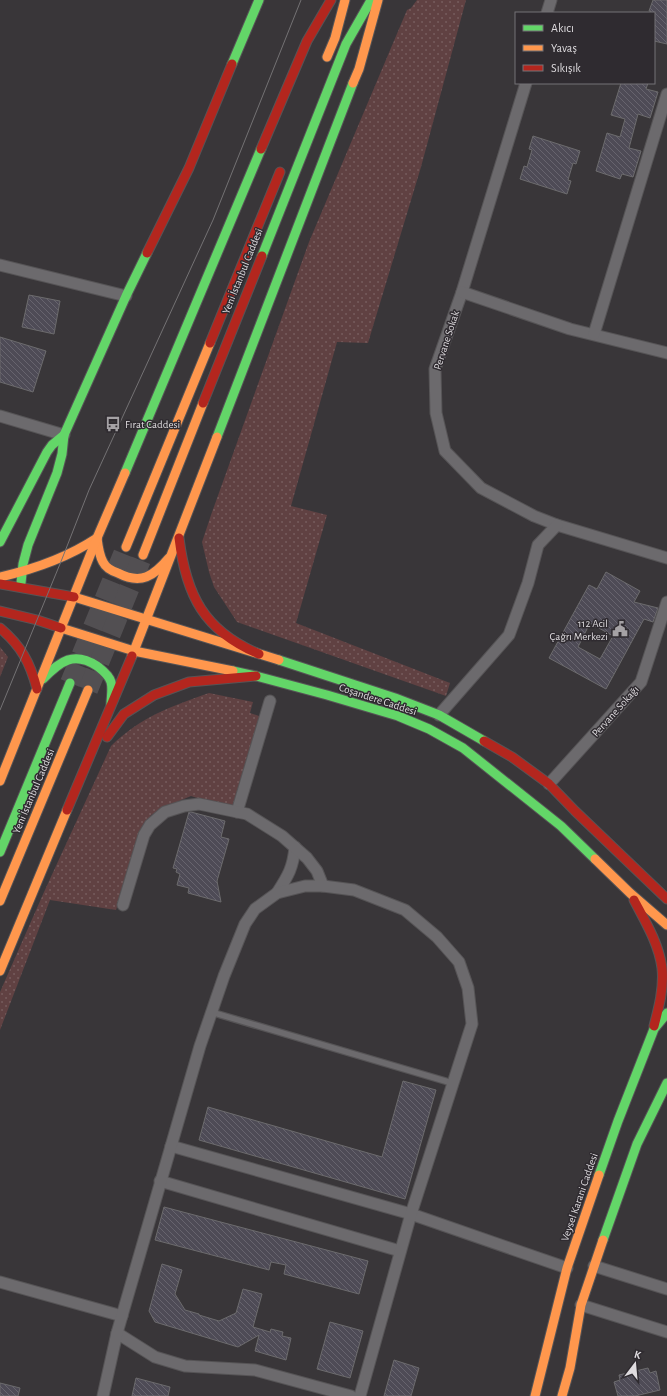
<svg xmlns="http://www.w3.org/2000/svg" width="667" height="1396" viewBox="0 0 667 1396" font-family="'Alegreya Sans',sans-serif">
<style>
.park{fill:url(#park-dots)}
.building{fill:url(#building-back-hatch);stroke:#6c6b6d;fill-rule:evenodd}
.lines{fill:none;stroke-linecap:round;stroke-linejoin:round}
.highway-tunnel{stroke:#524f52;stroke-width:20;stroke-dasharray:20 10;stroke-linecap:butt}
.lane-casing{stroke:#565456;stroke-width:8}
.street-casing{stroke:#565456;stroke-width:13}
.fast-casing{stroke:#565456;stroke-width:11}
.slow-casing{stroke:#565456;stroke-width:11}
.jam-casing{stroke:#565456;stroke-width:11}
.lane{stroke:#6c6a6d;stroke-width:5.5}
.street{stroke:#6c6a6d;stroke-width:11}
.fast{stroke:#63d668;stroke-width:9}
.slow{stroke:#ff974d;stroke-width:9}
.jam{stroke:#b3261e;stroke-width:9}
.tram{stroke:#747274;stroke-width:1}
.labels{text-anchor:middle;stroke-width:3;stroke-linejoin:round;paint-order:stroke}
.street-label{font-size:11px;fill:#dfdcdf;stroke:#2f2b30}
.poi-label{font-size:11px;fill:#dfdcdf;stroke:#2f2b30;text-anchor:start}
</style>
<defs>
<pattern id="park-dots" width="8" height="8" patternUnits="userSpaceOnUse"><rect width="8" height="8" fill="#604142"/><path d="M2 2h.1M6 6h.1" fill="none" stroke="#765c5d" stroke-width="1.8" stroke-linecap="round"/></pattern>
<pattern id="building-back-hatch" width="6" height="6" patternUnits="userSpaceOnUse"><rect width="6" height="6" fill="#4e4b56"/><path d="M-1 5l2 2M0 0l6 6M5-1l2 2" fill="none" stroke="#67646e"/></pattern>
</defs>
<rect width="100%" height="100%" fill="#393639"/>
<g class="park">
<path d="M 417,0 L 466,0 L 421,167 L 368,343 L 337,342 L 291,506 L 327,515 L 296,623 L 450,683 L 446,696 L 237,622 L 214,587 L 209,572 L 202,542 L 211,515 L 309,242 L 407,10 L 411,8 Z"/>
<path d="M 0,647 L 8,657 L 0,677 Z"/>
<path d="M 209,693 L 253,702 L 250,713 L 262,717 L 234,810 L 191,796 L 167,806 L 151,815 L 142,832 L 116,910 L 50,900 L 0,1030 L 0,992 L 44,892 L 111,746 C 142,716 170,707 209,693 Z"/>
</g>
<g class="building">
<path d="M 653,0 L 667,0 L 667,44 L 654,41 L 654,13 L 650,13 L 651,11 L 649,11 Z"/>
<path d="M 621,83 L 648,83 L 646,89 L 658,92 L 650,118 L 638,114 L 629,148 L 641,151 L 633,177 L 622,174 L 620,179 L 596,171 L 607,133 L 620,137 L 625,119 L 611,115 Z"/>
<path d="M 533,136 L 580,151 L 576,164 L 573,163 L 568,180 L 571,181 L 567,194 L 520,179 L 524,166 L 527,167 L 532,150 L 529,149 Z"/>
<path d="M 29,295 L 60,301 L 54,334 L 22,327 Z"/>
<path d="M 0,337 L 46,351 L 33,392 L 0,382 Z"/>
<path d="M 606,572 L 640,591 L 634,602 L 658,608 L 653,622 L 644,619 L 606,689 L 549,658 L 589,585 L 597,589 ZM 590,623 L 613,636 L 600,659 L 578,647 Z"/>
<path d="M 189,812 L 191,812 L 225,821 L 221,837 L 229,839 L 217,881 L 221,902 L 188,893 L 189,888 L 177,885 L 180,874 L 176,872 L 177,869 L 173,868 Z"/>
<path d="M 403,1081 L 436,1090 L 405,1199 L 199,1140 L 208,1107 L 382,1157 Z"/>
<path d="M 164,1207 L 368,1261 L 359,1294 L 284,1274 L 286,1265 L 271,1262 L 269,1270 L 155,1240 Z"/>
<path d="M 162,1264 L 182,1270 L 175,1294 L 185,1310 L 199,1314 L 199,1315 L 219,1321 L 236,1313 L 243,1289 L 262,1294 L 253,1327 L 270,1332 L 271,1329 L 283,1332 L 282,1336 L 291,1338 L 286,1360 L 255,1351 L 259,1335 L 238,1347 L 155,1322 L 149,1311 Z"/>
<path d="M 330,1322 L 363,1331 L 350,1378 L 317,1369 Z"/>
<path d="M 394,1360 L 419,1368 L 411,1396 L 384,1396 Z"/>
<path d="M 648,1368 L 650,1373 L 656,1371 L 660,1390 L 635,1396 L 618,1396 L 614,1382 L 620,1380 L 619,1375 Z"/>
<path d="M 136,1378 L 170,1387 L 168,1396 L 132,1396 Z"/>
<path d="M 0,1383 L 20,1388 L 18,1396 L 0,1396 Z"/>
</g>
<g class="lines">
<g class="highway-tunnel">
<path d="M 70,683 L 126,547"/>
<path d="M 88,690 L 143,555"/>
</g>
<defs>
<path id="lane" d="M 211,1012 L 452,1083"/>
<g id="street">
<path d="M 547,13 L 551,0"/>
<path d="M 526,83 L 462,292 L 435,369 L 436,413 L 445,451 L 481,488 L 534,516 L 557,525 L 667,558"/>
<path d="M 0,265 L 126,296"/>
<path d="M 462,292 L 570,329 L 667,353"/>
<path d="M 594,334 L 667,94"/>
<path d="M 0,416 L 64,435"/>
<path d="M 439,715 L 509,635 L 528,583 L 538,545 L 557,525"/>
<path d="M 549,784 L 641,682 L 667,602"/>
<path d="M 237,812 L 270,701"/>
<path d="M 277,893 C 288,876 293,868 295,847"/>
<path d="M 123,905 L 144,835 L 150,825 L 165,812 L 184,806 L 199,804 L 247,814 L 282,836 L 307,858 L 317,871 L 323,886"/>
<path d="M 171,1146 L 411,1214 L 567,1268"/>
<path d="M 160,1181 L 400,1251"/>
<path d="M 594,1266 L 667,1289"/>
<path d="M 0,1282 L 122,1316"/>
<path d="M 581,1305 L 667,1332"/>
<path d="M 117,1333 L 155,1357 L 185,1366 L 255,1370 L 351,1396"/>
<path d="M 103,1396 L 117,1333 L 200,1046 L 224,976 L 245,924 L 255,909 L 277,893 L 305,886 L 323,886 L 354,890 L 405,910 L 437,937 L 459,962 L 468,988 L 472,1024 L 411,1214 L 360,1396"/>
</g>
<g id="fast">
<path d="M 232,64 L 259,0"/>
<path d="M 262,256 L 346,44 L 370,2"/>
<path d="M 217,437 L 353,83"/>
<path d="M 125,473 L 261,149"/>
<path d="M 0,542 L 47,452 L 52,445 L 64,435"/>
<path d="M 21,583 L 23,564 L 28,545 L 57,473 L 62,454 L 64,435 L 126,296 L 147,253"/>
<path d="M 279,660 L 395,698 L 439,715 L 484,741"/>
<path d="M 233,671 L 256,676 L 327,695 L 398,716 L 429,729 L 463,748 L 561,826 L 595,859"/>
<path d="M 43,679 C 60,661 74,651 97,666 C 102,670 109,675 111,682 C 113,689 111,697 111,704"/>
<path d="M 0,852 L 70,683"/>
<path d="M 599,1175 L 618,1121 L 654,1029 L 667,1013"/>
<path d="M 603,1240 L 637,1144 L 667,1083"/>
</g>
<g id="slow">
<path d="M 327,57 L 335,38 L 345,0"/>
<path d="M 353,83 L 359,69 L 378,0"/>
<path d="M 97,538 C 98,546 99,555 103,562 C 106,568 112,571 118,573 C 141,585 154,576 169,558"/>
<path d="M 126,547 L 210,343"/>
<path d="M 143,555 L 203,403"/>
<path d="M 0,577 C 35,569 67,558 97,538"/>
<path d="M 74,597 L 279,660"/>
<path d="M 61,628 L 134,651 L 233,671"/>
<path d="M 132,656 L 217,437"/>
<path d="M 0,781 L 97,538 L 125,473"/>
<path d="M 595,859 L 630,893 L 667,925"/>
<path d="M 0,901 L 88,690"/>
<path d="M 0,971 L 67,810"/>
<path d="M 535,1396 L 567,1268 L 599,1175"/>
<path d="M 562,1396 L 570,1368 L 581,1305 L 603,1240"/>
</g>
<g id="jam">
<path d="M 261,149 L 307,41 L 331,0"/>
<path d="M 147,253 L 189,168 L 232,64"/>
<path d="M 210,343 L 280,172"/>
<path d="M 203,403 L 262,256"/>
<path d="M 179,538 C 186,595 204,631 259,654"/>
<path d="M 0,584 L 74,597"/>
<path d="M 0,611 L 37,620 L 61,628"/>
<path d="M 0,628 C 21,646 30,662 37,689"/>
<path d="M 107,737 L 124,714 L 154,695 L 189,682 L 256,676"/>
<path d="M 484,741 L 512,757 L 549,784 L 575,811 L 667,899"/>
<path d="M 67,810 L 132,656"/>
<path d="M 634,900 C 645,921 659,944 662,968 C 664,988 659,1007 654,1026"/>
</g>
</defs>
<use href="#lane" class="lane-casing"/>
<use href="#street" class="street-casing"/>
<use href="#fast" class="fast-casing"/>
<use href="#slow" class="slow-casing"/>
<use href="#jam" class="jam-casing"/>
<use href="#lane" class="lane"/>
<use href="#street" class="street"/>
<use href="#fast" class="fast"/>
<use href="#slow" class="slow"/>
<use href="#jam" class="jam"/>
<path class="tram" d="M 0,710 L 62,559 L 89,490 L 213,220 L 301,0"/>
</g>
<defs>
<symbol id="bus-bare" viewBox="-9 -9 18 18"><path d="M-5-6H5V4H4V6H2V4H-2V6H-4V4H-5ZM-3.5-4V0h7V-4ZM-3.5 1.2v1.5H-2V1.2ZM2 1.2v1.5H3.5V1.2Z" fill="#a5a2a5" stroke="#2f2b30" stroke-width="2.5" paint-order="stroke"/></symbol>
<symbol id="civic-bare" viewBox="-9 -9 18 18"><path d="M-.6-6.5H3V-4.5H.6V-3L4-1V1h2V6H-6V1h2V-1L-.6-3ZM-1.2 2.5V6h2.4V2.5Z" fill="#a5a2a5" stroke="#2f2b30" stroke-width="2.5" paint-order="stroke"/></symbol>
</defs>
<g fill-rule="evenodd">
<use href="#bus-bare" x="102" y="413" width="22" height="22"/>
<use href="#civic-bare" x="609" y="618" width="22" height="22"/>
</g>
<g class="labels">
<g class="street-label">
<text transform="translate(242 271) rotate(-68)" y="4">Yeni İstanbul Caddesi</text>
<text transform="translate(446 340) rotate(-72)" y="4">Pervane Sokak</text>
<text transform="translate(378 699) rotate(18)" y="4">Coşandere Caddesi</text>
<text transform="translate(615 711) rotate(-48)" y="4">Pervane Sokağı</text>
<text transform="translate(33 791) rotate(-67)" y="4">Yeni İstanbul Caddesi</text>
<text transform="translate(579 1197) rotate(-71)" y="4">Veysel Karani Caddesi</text>
</g>
<g class="poi-label">
<text x="125" y="428">Fırat Caddesi</text>
<text x="608" y="627" text-anchor="end">112 Acil<tspan x="608" dy="13">Çağrı Merkezi</tspan></text>
</g>
</g>
<rect x="515" y="12" width="140" height="72" fill="#2f2b30" stroke="#757276"/>
<rect x="523" y="25" width="20" height="6" fill="#63d668" stroke="#757276"/>
<text x="551" y="32" font-size="12" fill="#dfdcdf">Akıcı</text>
<rect x="523" y="45" width="20" height="6" fill="#ff974d" stroke="#757276"/>
<text x="551" y="52" font-size="12" fill="#dfdcdf">Yavaş</text>
<rect x="523" y="65" width="20" height="6" fill="#b3261e" stroke="#757276"/>
<text x="551" y="72" font-size="12" fill="#dfdcdf">Sıkışık</text>
<g transform="translate(635 1364) rotate(16)" stroke="#2f2b30" stroke-width="3" paint-order="stroke">
<path d="M0-3L7 15L0 10L-7 15Z" fill="#dfdcdf"/>
<text y="-6" font-size="11" font-weight="bold" text-anchor="middle" fill="#dfdcdf">K</text>
</g>
</svg>
